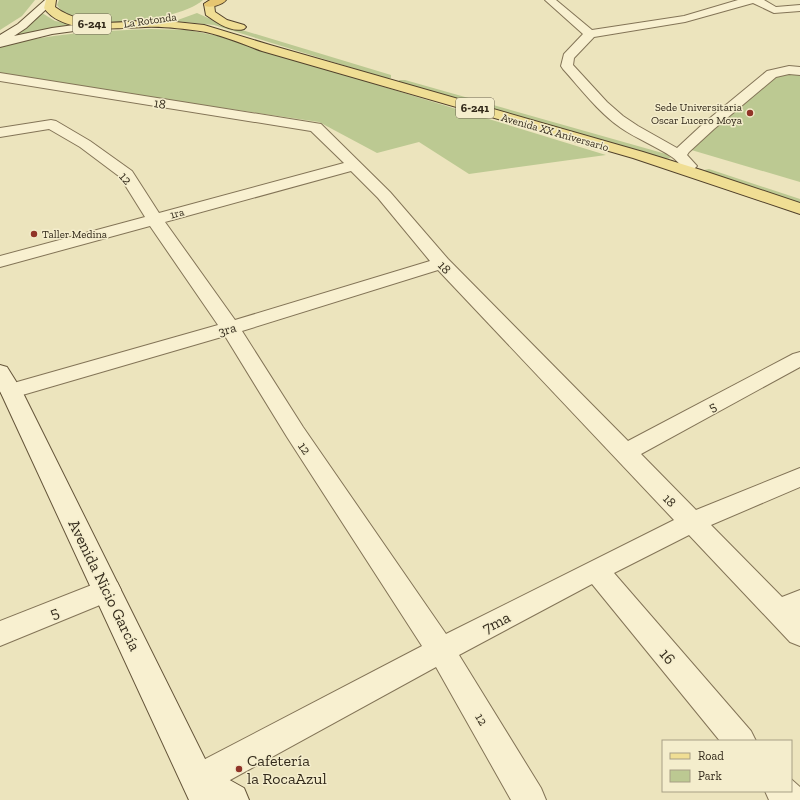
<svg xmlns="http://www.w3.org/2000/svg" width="800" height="800" viewBox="0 0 800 800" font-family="'Zilla Slab',serif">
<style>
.green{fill:#bcc992}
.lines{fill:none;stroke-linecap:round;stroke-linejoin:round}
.minor-casing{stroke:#837457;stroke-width:2}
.secondary-casing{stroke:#65553a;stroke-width:2}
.primary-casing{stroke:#51412b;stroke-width:2}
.trunk-casing{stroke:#51412b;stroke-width:2}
.minor{fill:#f8f0d0;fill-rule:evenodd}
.secondary{fill:#f8f0d0;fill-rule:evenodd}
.primary{fill:#f0de94;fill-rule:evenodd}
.trunk{fill:#e6c671;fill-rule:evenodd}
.poi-dot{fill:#913428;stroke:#f4edcc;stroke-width:1.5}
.labels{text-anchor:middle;stroke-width:3;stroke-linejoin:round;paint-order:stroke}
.far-street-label{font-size:11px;fill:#332a1b;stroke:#f4edcc}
.far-poi-label{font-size:11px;fill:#332a1b;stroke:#f4edcc;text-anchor:end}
.shield{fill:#f4edcc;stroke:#6d6450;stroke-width:1}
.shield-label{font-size:12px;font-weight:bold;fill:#332a1b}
.street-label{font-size:13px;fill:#332a1b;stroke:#f4edcc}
.near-street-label{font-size:16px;fill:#332a1b;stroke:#f4edcc}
.near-poi-label{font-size:16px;fill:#332a1b;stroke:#f4edcc;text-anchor:start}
</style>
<rect width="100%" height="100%" fill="#ece4bd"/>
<g class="green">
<path d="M 0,0 L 35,0 L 22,16 L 0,30 Z"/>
<path d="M 59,0 L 203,0 C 180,21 75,35 57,5 Z"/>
<path d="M 42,13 L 55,21 L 79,25 L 6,40 L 28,27 Z"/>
<path d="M 197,13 L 219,23 L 391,75 L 391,78 L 385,78 L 214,25 L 175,21 Z"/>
<path d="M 151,29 L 188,30 L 218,36 L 606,155 L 469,174 L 419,142 L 377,153 L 319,122 L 25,79 L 0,74 L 0,47 C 49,33 100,31 151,29 Z"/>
<path d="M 800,73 L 800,182 L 688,149 L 778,75 Z"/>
<path d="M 399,80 L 405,80 L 666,154 L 671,158 L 665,159 L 400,83 Z"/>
<path d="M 709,169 L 800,199 L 800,205 L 710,175 L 704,170 Z"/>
</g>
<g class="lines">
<defs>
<g id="minor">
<path d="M 545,0 L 556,0 L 592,30 L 684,16 L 738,0 L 764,0 L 776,7 L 800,5 L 800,11 L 774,13 L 753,3 L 685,22 L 594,37 L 574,58 L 573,65 L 607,102 L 623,116 L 638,126 L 677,148 L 704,123 L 767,71 L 789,66 L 800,67 L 800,75 L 789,74 L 776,77 L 714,129 L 689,152 L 687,155 L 697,166 L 694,169 C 682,172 681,163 672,157 C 656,146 637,139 621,128 C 598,112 581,89 563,69 L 561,66 L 564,54 L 583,34 Z"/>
<path d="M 0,73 L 321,124 L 390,192 L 448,259 L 628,441 L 793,354 L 800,352 L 800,367 L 641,454 L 696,510 L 800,468 L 800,487 L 711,525 L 782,597 L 800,590 L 800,646 L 790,642 L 689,535 L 614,573 L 751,731 L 756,741 L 720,741 L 592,584 L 459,655 L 541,788 L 546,800 L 511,800 L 436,667 L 210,791 L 198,796 L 186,791 L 182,780 L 186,769 L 422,646 L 287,437 L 225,336 L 19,396 L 11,398 L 3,396 L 0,391 L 3,386 L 218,325 L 150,226 L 0,267 L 0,256 L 145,217 L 120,177 L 80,147 L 49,129 L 0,137 L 0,128 L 51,120 L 56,121 L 90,141 L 132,171 L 159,213 L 344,163 L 311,131 L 0,81 ZM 351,171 L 378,198 L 430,261 L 235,320 L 165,222 ZM 438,270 L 674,520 L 446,634 L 303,427 L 242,331 Z"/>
<path d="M 107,579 L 117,582 L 121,590 L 117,598 L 0,646 L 0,621 Z"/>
<path d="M 791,779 L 800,787 L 800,800 L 769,800 L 765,791 L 791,791 Z"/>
</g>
<g id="secondary">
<path d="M 45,0 L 56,0 L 26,28 L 14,36 L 52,28 L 96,22 L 100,23 L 102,25 L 100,27 L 96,28 L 52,34 L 0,47 L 0,35 L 18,24 Z"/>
<path d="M 0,365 L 7,367 L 22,391 L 210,769 L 244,788 L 249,800 L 189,800 L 0,391 Z"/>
</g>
<g id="primary">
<path d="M 46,0 L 56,0 L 55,7 C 85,29 126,23 161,18 L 165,19 L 166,21 L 204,25 L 270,45 L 643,152 L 701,170 L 800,203 L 800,214 L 633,158 L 262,51 C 245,45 217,33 200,31 C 183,29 163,26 145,27 C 117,28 63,35 44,8 Z"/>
<path d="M 209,1 L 214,4 L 215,12 L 227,20 L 244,25 L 246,27 L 244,29 C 231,33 216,22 206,15 L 204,4 Z"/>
</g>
<path id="trunk" d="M 210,0 L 226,0 C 222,5 211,8 205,6 L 204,4 Z"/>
</defs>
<use href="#minor" class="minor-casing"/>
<use href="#secondary" class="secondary-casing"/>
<use href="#primary" class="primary-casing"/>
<use href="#trunk" class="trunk-casing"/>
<use href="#minor" class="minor"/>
<use href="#secondary" class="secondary"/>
<use href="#primary" class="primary"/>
<use href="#trunk" class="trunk"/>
</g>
<g class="poi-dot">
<circle cx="750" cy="113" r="4"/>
<circle cx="34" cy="234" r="4"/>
<circle cx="239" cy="769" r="4"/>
</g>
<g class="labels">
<g class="far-street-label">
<text transform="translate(150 20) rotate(-8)" y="4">La Rotonda</text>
<text transform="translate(555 132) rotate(16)" y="4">Avenida XX Aniversario</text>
<text transform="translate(177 213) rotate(-15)" y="4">1ra</text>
</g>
<g class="far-poi-label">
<text x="742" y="111">Sede Universitaria<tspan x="742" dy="13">Oscar Lucero Moya</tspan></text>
<text x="42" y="238" text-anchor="start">Taller Medina</text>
</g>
<g class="shield">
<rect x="73" y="14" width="38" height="20" rx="3"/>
<rect x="456" y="98" width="38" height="20" rx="3"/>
</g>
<g class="shield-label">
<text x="92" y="28">6-241</text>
<text x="475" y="112">6-241</text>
</g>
<g class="street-label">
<text transform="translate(160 103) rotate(9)" y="5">18</text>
<text transform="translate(126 178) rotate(50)" y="5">12</text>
<text transform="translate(445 267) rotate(47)" y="5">18</text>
<text transform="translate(227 329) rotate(-16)" y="5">3ra</text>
<text transform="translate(712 406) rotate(-28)" y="5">5</text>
<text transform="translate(305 448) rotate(56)" y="5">12</text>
<text transform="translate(670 500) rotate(46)" y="5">18</text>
<text transform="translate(482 719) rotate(60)" y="5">12</text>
</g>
<g class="near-street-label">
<text transform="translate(105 585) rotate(64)" y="6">Avenida Nicio García</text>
<text transform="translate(54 612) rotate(-22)" y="6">5</text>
<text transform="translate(496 622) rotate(-27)" y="6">7ma</text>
<text transform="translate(668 656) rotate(50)" y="6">16</text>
</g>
<g class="near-poi-label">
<text x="247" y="766">Cafetería<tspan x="247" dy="18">la RocaAzul</tspan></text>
</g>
</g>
<rect x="662" y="740" width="130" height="52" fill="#f4edcc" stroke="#a79f85"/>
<rect x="670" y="753" width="20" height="6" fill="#f0de94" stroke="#a79f85"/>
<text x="698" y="760" font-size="12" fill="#332a1b">Road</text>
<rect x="670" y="770" width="20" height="12" fill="#bcc992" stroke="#a79f85"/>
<text x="698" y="780" font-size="12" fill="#332a1b">Park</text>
</svg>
